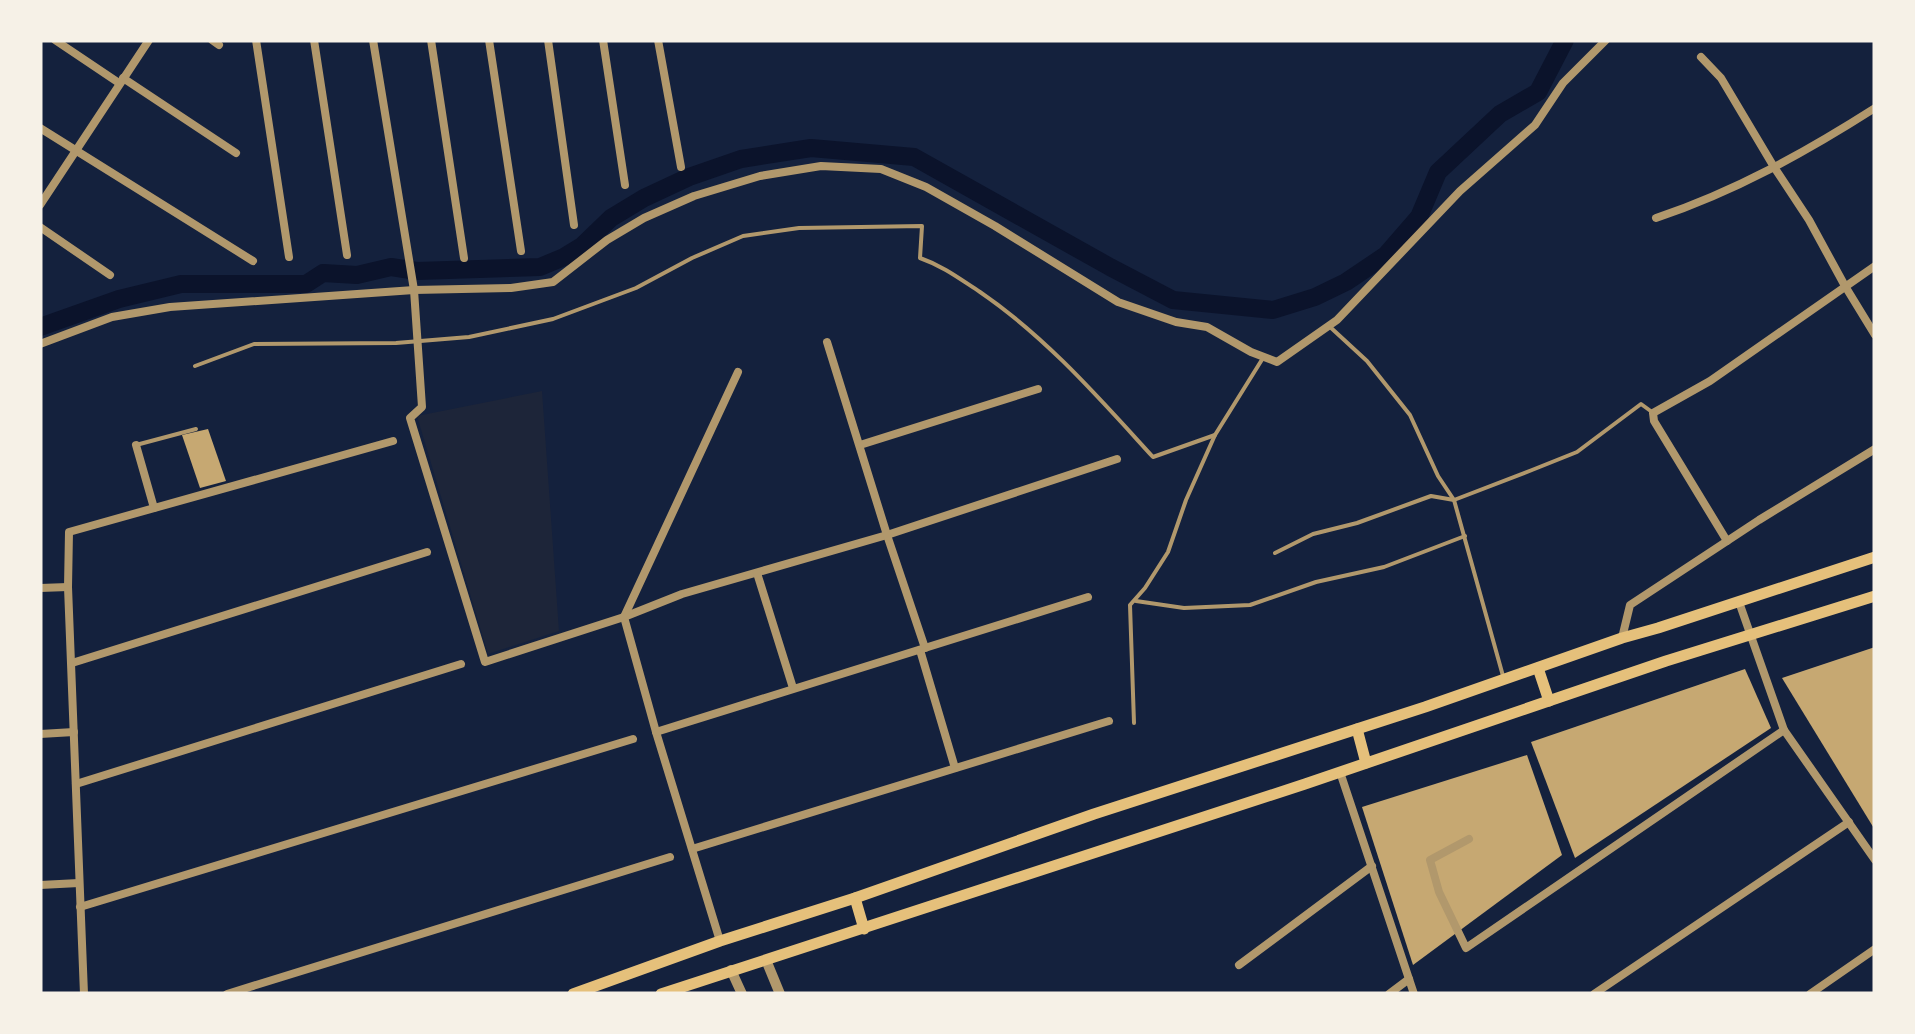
<svg xmlns="http://www.w3.org/2000/svg" width="1915" height="1034" viewBox="0 0 1915 1034" font-family="'Space Grotesk',sans-serif">
<style>
.green{fill:#1d2539}
.lines{fill:none;stroke-linecap:round;stroke-linejoin:round}
.canal{stroke:#0b132b;stroke-width:18}
.building{fill:#c6a872}
.service{stroke:#b1986c;stroke-width:4}
.minor{stroke:#b1986c;stroke-width:8}
.tertiary{stroke:#b1986c;stroke-width:10}
.secondary{stroke:#e5c07b;stroke-width:11}
</style>
<rect width="100%" height="100%" fill="#14213d"/>
<path class="green" d="M 542,391 L 559,631 L 488,654 L 417,416 Z"/>
<g class="lines">
<path class="canal" d="M 40,327 L 119,299 L 181,284 L 306,284 L 323,273 L 357,275 L 391,267 L 417,271 L 540,267 L 564,257 L 582,246 L 611,218 L 644,198 L 689,177 L 741,159 L 811,148 L 914,157 L 1110,267 L 1173,300 L 1273,310 L 1315,297 L 1346,282 L 1386,255 L 1419,217 L 1438,172 L 1500,114 L 1538,92 L 1565,40"/>
</g>
<g class="building">
<path d="M 208,429 L 226,481 L 200,488 L 182,435 Z"/>
<path d="M 1875,647 L 1875,830 L 1782,678 Z"/>
<path d="M 1745,669 L 1771,728 L 1575,858 L 1531,742 Z"/>
<path d="M 1527,755 L 1562,855 L 1413,965 L 1362,807 Z"/>
</g>
<g class="lines">
<g class="service">
<path d="M 1329,326 L 1367,361 L 1410,415 L 1438,476 L 1454,500 L 1503,676"/>
<path d="M 195,366 L 254,344 L 396,343 L 469,337 L 553,319 L 636,288 L 692,258 L 743,236 L 799,228 L 922,226 L 920,258 C 943,266 960,279 980,292 C 1046,337 1099,398 1153,457 L 1215,435"/>
<path d="M 136,445 L 196,429"/>
<path d="M 1275,553 L 1313,534 L 1357,523 L 1431,496 L 1454,500 L 1532,470 L 1577,452 L 1641,404 L 1652,412"/>
<path d="M 1136,601 L 1184,608 L 1250,605 L 1316,582 L 1384,567 L 1465,536"/>
<path d="M 1134,723 L 1130,605 L 1145,588 L 1168,552 L 1186,500 L 1215,435 L 1263,358"/>
</g>
<g class="minor">
<path d="M 55,40 L 119,83"/>
<path d="M 212,40 L 219,45"/>
<path d="M 256,40 L 289,257"/>
<path d="M 314,40 L 347,255"/>
<path d="M 373,40 L 414,290 L 422,407 L 410,418 L 485,662 L 624,617 L 682,594 L 887,535 L 1117,459"/>
<path d="M 431,40 L 464,258"/>
<path d="M 489,40 L 521,251"/>
<path d="M 548,40 L 574,225"/>
<path d="M 603,40 L 625,185"/>
<path d="M 658,40 L 681,167"/>
<path d="M 1701,57 L 1721,78 L 1774,167 L 1809,220 L 1845,286 L 1875,335"/>
<path d="M 123,78 L 236,153"/>
<path d="M 40,128 L 253,261"/>
<path d="M 40,205 L 149,40"/>
<path d="M 1656,218 C 1734,192 1806,152 1875,108"/>
<path d="M 40,227 L 110,275"/>
<path d="M 827,342 L 887,535 L 925,648"/>
<path d="M 40,344 L 112,317 L 170,307 L 414,290 L 511,288 L 553,282 L 607,240 L 644,218 L 694,196 L 760,176 L 821,166 L 881,169 L 926,187 L 995,226 L 1118,302 L 1176,322 L 1207,327 L 1251,352 L 1277,362 L 1337,320 L 1460,191 L 1535,125 L 1563,83 L 1606,40"/>
<path d="M 136,445 L 154,508"/>
<path d="M 860,445 L 1038,389"/>
<path d="M 1727,541 L 1654,421 L 1653,413 L 1710,381 L 1875,266"/>
<path d="M 757,573 L 793,688"/>
<path d="M 40,588 L 68,587"/>
<path d="M 1739,602 L 1784,730"/>
<path d="M 624,617 L 656,732 L 720,941"/>
<path d="M 624,617 L 738,372"/>
<path d="M 1622,638 L 1630,605 L 1759,520 L 1875,449"/>
<path d="M 920,650 L 955,768"/>
<path d="M 72,663 L 427,552"/>
<path d="M 656,732 L 1088,597"/>
<path d="M 40,734 L 74,732"/>
<path d="M 1340,772 L 1414,994"/>
<path d="M 76,784 L 461,664"/>
<path d="M 1469,839 L 1430,860 L 1439,892 L 1466,948 L 1784,730 L 1875,860"/>
<path d="M 692,849 L 1109,721"/>
<path d="M 40,885 L 79,883"/>
<path d="M 80,907 L 633,739"/>
<path d="M 1239,965 L 1372,866"/>
<path d="M 84,994 L 68,587 L 69,532 L 393,441"/>
<path d="M 227,994 L 670,857"/>
<path d="M 1389,994 L 1409,979"/>
<path d="M 1594,994 L 1849,822"/>
<path d="M 1810,994 L 1875,949"/>
</g>
<g class="tertiary">
<path d="M 766,960 L 780,994"/>
<path d="M 731,970 L 742,994"/>
</g>
<g class="secondary">
<path d="M 1538,668 L 1549,701"/>
<path d="M 1357,729 L 1366,763"/>
<path d="M 855,898 L 864,929"/>
<path d="M 573,994 L 720,941 L 855,898 L 1094,814 L 1425,707 L 1622,638 L 1658,628 L 1875,557"/>
<path d="M 661,994 L 1305,784 L 1666,661 L 1875,596"/>
</g>
</g>
<rect width="1915" height="1034" fill="none" stroke="#f6f1e7" stroke-width="85"/>
</svg>
